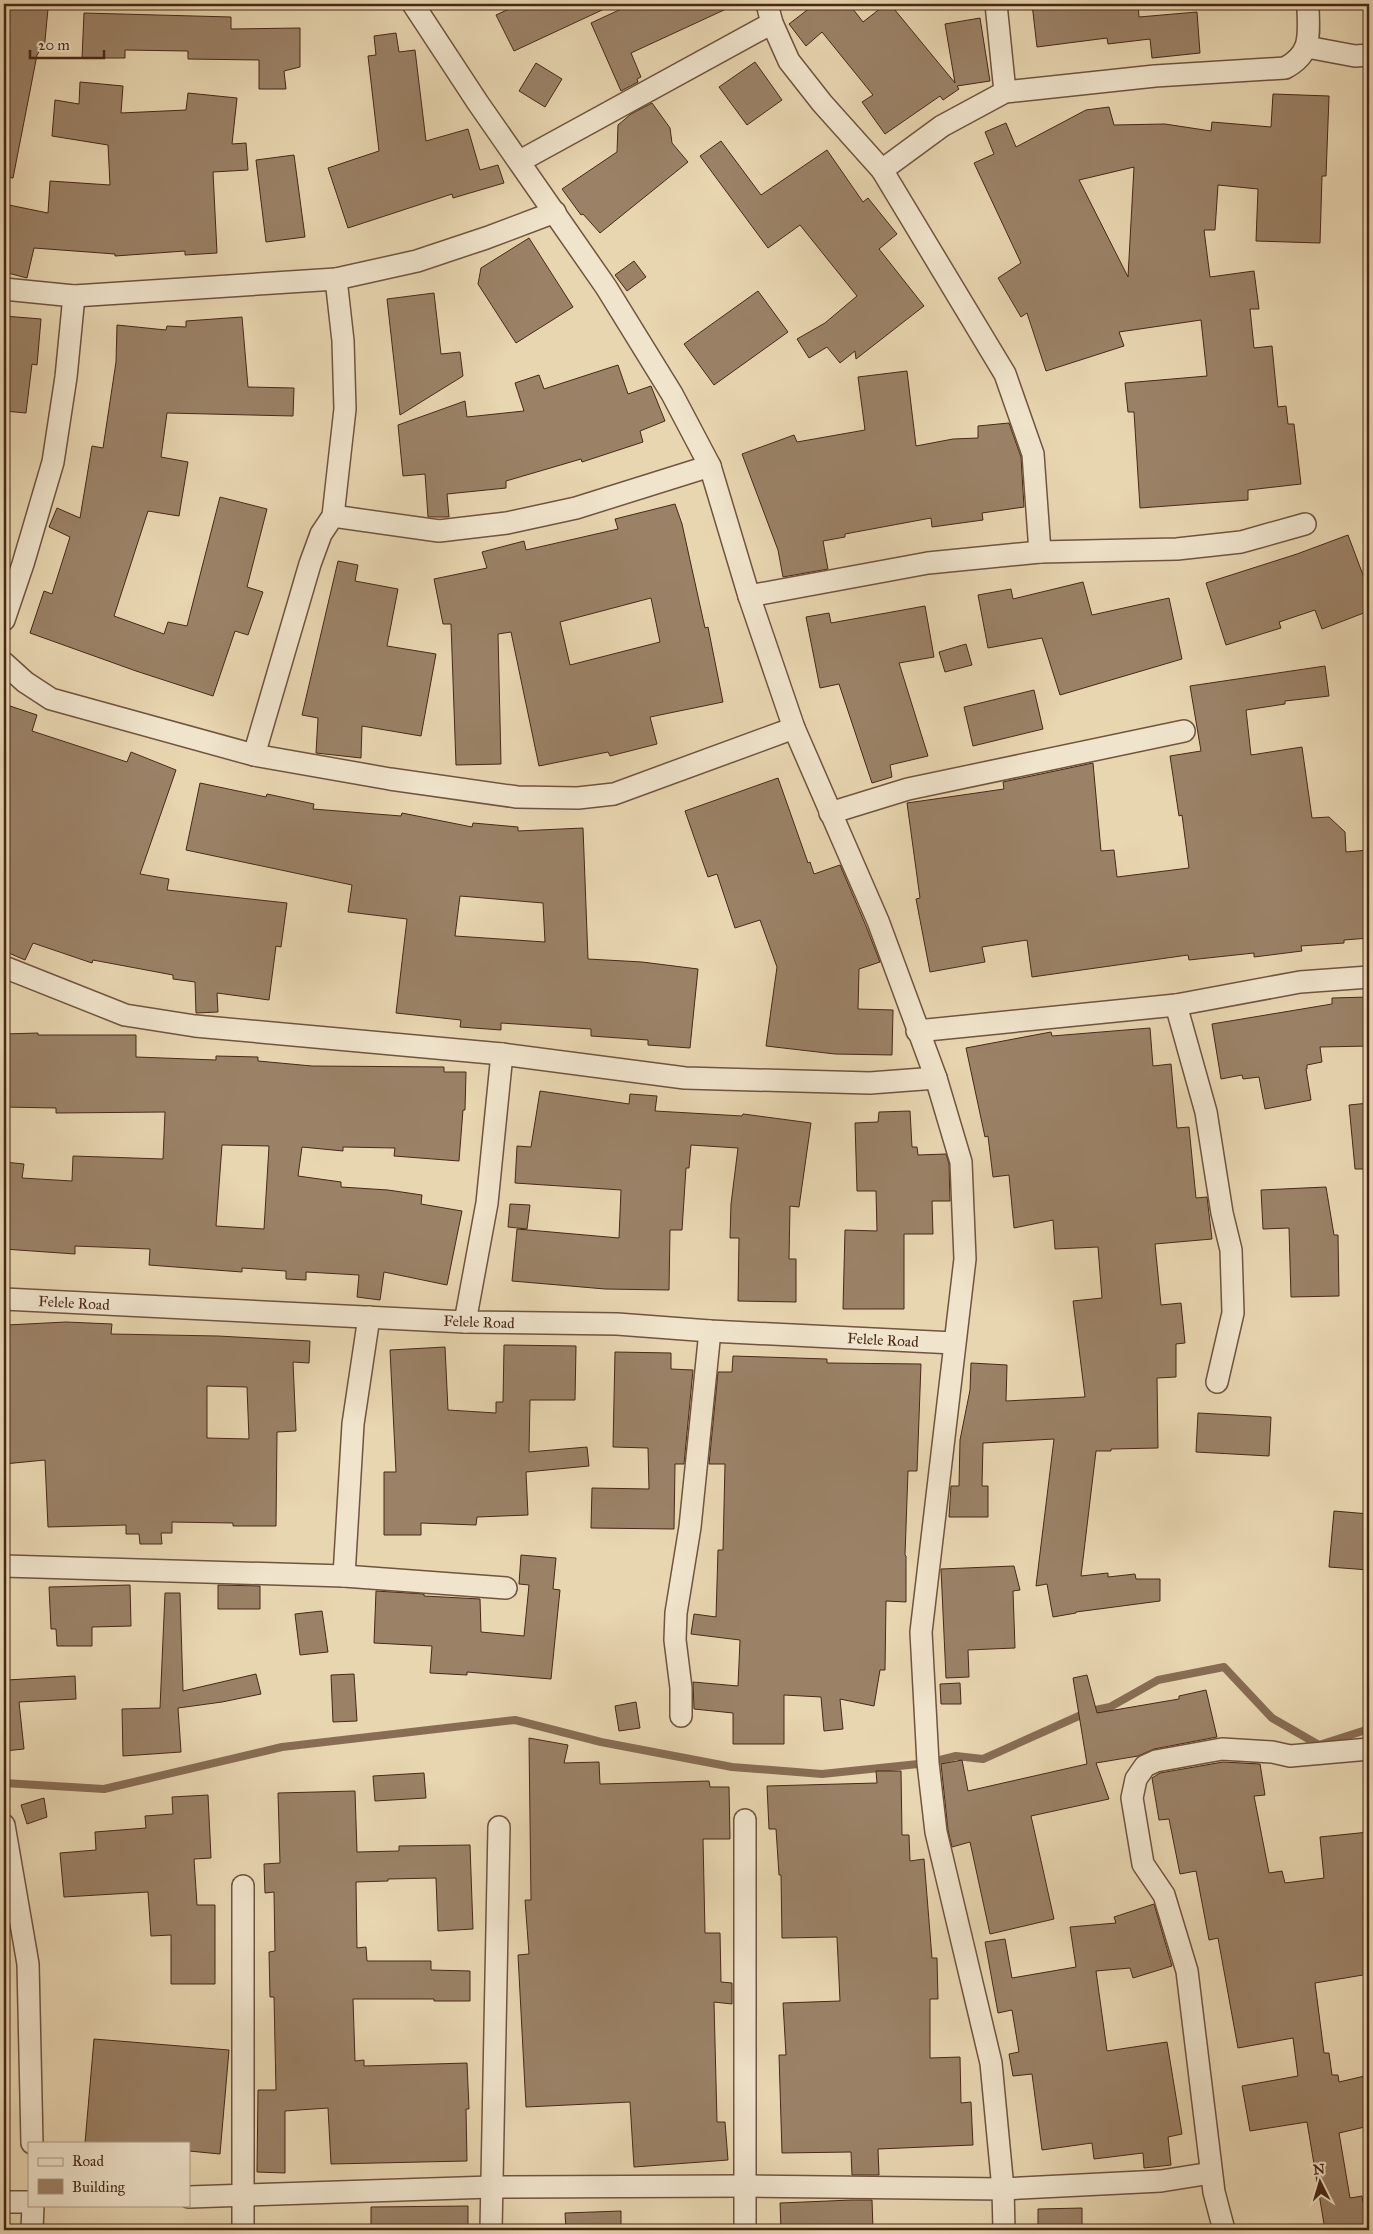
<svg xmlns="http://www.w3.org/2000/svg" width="1373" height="2234" viewBox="0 0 1373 2234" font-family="'IM FELL Great Primer',serif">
<rect width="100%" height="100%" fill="#e8d6b1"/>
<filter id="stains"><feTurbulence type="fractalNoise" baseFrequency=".004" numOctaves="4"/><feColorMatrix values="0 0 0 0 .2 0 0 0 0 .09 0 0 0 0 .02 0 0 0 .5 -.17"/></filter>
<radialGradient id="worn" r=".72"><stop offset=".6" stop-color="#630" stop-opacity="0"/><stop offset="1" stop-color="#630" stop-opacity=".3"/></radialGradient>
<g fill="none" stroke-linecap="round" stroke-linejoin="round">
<path stroke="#886d54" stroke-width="8" d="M4 1783 104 1789 282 1747 515 1720 601 1742 732 1767 822 1774 928 1763 956 1756 983 1759 1090 1711 1110 1707 1158 1680 1224 1667 1272 1718 1319 1745 1369 1729"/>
</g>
<g fill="#9b8267" stroke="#482817" fill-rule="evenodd">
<path d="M520 4H615L514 51 496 15Z"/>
<path d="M632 4H737L631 53 641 77 637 79 638 82 621 91 591 23Z"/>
<path d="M815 4H849L863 22 886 4H890L955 83 945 24 980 18 990 81 957 86 959 89 943 100 940 96 885 134 862 102 873 95 822 32 806 46 789 24Z"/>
<path d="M1032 4H1138L1139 17 1197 12 1200 53 1152 58 1150 39 1108 44 1107 38 1037 47Z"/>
<path d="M4 5 48 9 44 51 40 50 37 55 13 178 4 177Z"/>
<path d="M84 13 231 17V29L300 28V67L284 71 286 89H259V60L188 59V51L125 50V58H82Z"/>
<path d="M396 33 399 52 415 50 426 141 468 129 480 170 498 165 504 183 453 198 452 194 348 228 328 168 379 151 368 56 376 55 374 36Z"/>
<path d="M755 62 782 100 747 125 719 87Z"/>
<path d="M536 63 562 79 545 107 519 91Z"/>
<path d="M80 82 123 86 121 113 186 110 188 93 237 98 232 144 246 143 248 170 213 172 217 253 185 255V251L115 256V254L34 248 27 278 4 272V204L48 213 50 181 110 185 108 145 52 136 55 100 79 104Z"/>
<path d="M1273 94 1329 96 1326 176H1322L1320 243 1256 241 1258 189 1218 185 1215 230H1204L1210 277 1254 271 1259 309H1250L1254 348 1272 346 1278 407 1286 406 1288 424H1294L1301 484 1248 490V500L1140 508 1134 412H1128L1125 383 1207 376 1201 320 1119 332 1124 346 1046 371 1027 313 1021 317 998 278 1021 263 974 163 994 154 985 132 1006 123 1016 147 1086 110 1109 107 1114 125 1165 124 1211 131 1212 122 1271 127ZM1134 167 1128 277 1079 180Z"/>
<path d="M652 103 670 128 672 143 688 162 600 233 583 214 581 215 562 189 617 152 618 125 631 114Z"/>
<path d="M721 141 761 195 827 150 863 202 868 198 897 234 879 249 924 306 856 359 855 351 840 363 827 347 809 358 797 339 825 323 857 296 800 225 768 248 700 156Z"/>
<path d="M294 155 305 237 266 242 256 160Z"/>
<path d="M529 238 573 307 516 343 478 284 481 268Z"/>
<path d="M634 261 646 277 627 291 615 275Z"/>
<path d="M758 291 788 332 714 385 684 344Z"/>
<path d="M434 293 441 354 460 352 463 376 400 415 387 299Z"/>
<path d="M4 316 41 319 37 365 32 364 26 413 4 411Z"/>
<path d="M242 317 248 387 294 388 293 416 167 413 161 457 188 462 179 516 148 511 114 616 164 634 168 622 187 626 220 497 267 509 247 587 263 592 248 635 235 631 213 696 136 671 30 633 44 591 52 594 70 537 49 527 57 508 80 518 92 446 103 448 116 362 117 325 166 330 167 326 186 327V321Z"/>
<path d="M618 365 628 394 651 386 665 421 640 431 643 442 582 462 581 459 506 481V488L447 494 449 517H428L425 474 403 476 398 425 465 401 467 417 524 411 515 383 539 375 544 389Z"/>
<path d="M907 371 916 446 953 439 978 438V426L1009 423 1021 457 1024 507 982 513 983 520 932 527 931 518 845 534V537L823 541 828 569 783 577 778 550 742 454 794 435 797 442 865 430 858 377Z"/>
<path d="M675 504 682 524 705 628 708 627 723 702 650 717 657 744 610 756 608 752 539 766 511 632 498 634 501 764 456 765 451 624H443L434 579 487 568 482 552 524 541 526 550 618 529 615 519ZM651 598 660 642 570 665 560 622Z"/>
<path d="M1348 535 1369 591V611L1322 629 1315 610 1279 622 1281 628 1226 645 1206 583 1297 554Z"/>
<path d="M338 561 358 565 355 581 398 589 387 646 436 654 421 736 362 726 361 758 316 753 318 718 302 715Z"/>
<path d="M1083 582 1092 615 1169 598 1182 659 1060 695 1042 638 988 648 978 595 1011 589 1013 599Z"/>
<path d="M925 606 934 657 899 663 928 756 890 765 892 777 872 783 839 684 820 688 806 617 829 613 831 623Z"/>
<path d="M966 644 972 665 945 672 939 652Z"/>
<path d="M1325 666 1329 696 1285 701V704L1246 710 1251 755 1302 747 1312 818 1329 817 1345 832 1346 852 1369 850V938L1344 940V943L1301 946 1302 951 1254 957V953L1189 960 1188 955 1032 977 1027 940 982 947 985 962 930 972 916 899 920 898 907 803 1004 789 1003 782 1093 763 1101 851 1114 850 1117 877 1189 868 1182 815 1179 816 1170 756 1201 751 1190 686Z"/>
<path d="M1034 690 1043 729 973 746 964 707Z"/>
<path d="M4 704 37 715 32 731 127 762 131 752 176 770 140 874 169 879 167 890 287 903 281 947 276 946 269 1000 217 993 218 1012 196 1013 195 982 173 979V975L93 960 92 963 33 943 25 960 4 951Z"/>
<path d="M778 778 808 863 810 862 814 874 840 865 866 926 880 962 859 969 858 1009 893 1010 892 1055 835 1054 766 1046 777 967 760 920 735 928 717 874 708 877 685 811Z"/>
<path d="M200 783 266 797 267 794 314 804 313 809 401 816 402 813 472 827 473 823 518 827V831L583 828 588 959 642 962 698 969 690 1048 648 1045V1040L591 1036V1029L501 1023V1030L460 1027 461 1020 396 1013 407 919 348 912 352 885 186 850ZM460 896 543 903 545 942 455 936Z"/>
<path d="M1369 997V1046L1320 1047 1322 1062 1307 1065V1069H1306L1311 1100 1265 1109 1259 1077 1243 1079 1242 1075 1221 1079 1212 1024 1332 1004V998Z"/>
<path d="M1150 1028 1153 1066 1171 1064 1177 1128 1189 1127 1196 1198 1207 1197 1212 1239 1155 1244 1161 1305 1181 1303 1185 1343 1176 1344V1377L1157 1378 1158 1448 1111 1449V1451H1096L1081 1576 1108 1573V1577L1135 1574 1136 1579H1160V1601L1076 1612V1613L1053 1617 1047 1584 1036 1586 1054 1439 983 1443 982 1486H988V1517H949L951 1486H959L960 1440 970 1390 971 1363 1007 1365 1006 1401 1085 1397 1073 1301 1102 1298 1098 1247 1055 1249 1053 1220 1014 1228 1009 1175 993 1177 988 1136 985 1137 966 1048 1051 1032 1052 1036Z"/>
<path d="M38 1033V1035H136V1057L216 1060V1056L258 1057V1061L312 1066 444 1067V1072H466L465 1110H463L459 1161 394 1156 395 1148 343 1147V1151L302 1147 298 1176 341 1182V1187L388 1190 422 1195 421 1204 462 1211 447 1285 384 1272 380 1300 357 1297 359 1275 306 1272V1280L286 1279V1271L242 1268V1272L149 1265 150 1249 75 1246V1254L4 1249V1162L24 1164 22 1178 72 1181 73 1156 163 1159 165 1112 56 1113V1108L4 1107V1034ZM222 1145 269 1146 264 1229 216 1226Z"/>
<path d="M540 1091 629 1104 630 1094 657 1096 655 1111 742 1116 743 1114 811 1123 799 1207 790 1206 789 1259H796V1302L738 1301 739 1238H730L731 1204 738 1148 691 1145 689 1168H686L682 1230H670L669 1290 605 1289 512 1281 517 1229 619 1238 621 1190 515 1183 517 1146 531 1147Z"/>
<path d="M1369 1103V1169H1355L1349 1105Z"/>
<path d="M910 1111 912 1147H917L918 1155 946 1154 949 1164 950 1201H932L933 1234H904V1309H843L845 1230 877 1231 876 1191H857L855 1123 878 1122 879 1112Z"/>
<path d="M1326 1187 1334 1235H1338L1339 1296 1291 1297 1289 1228 1263 1229 1261 1190Z"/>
<path d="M510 1204 530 1205 527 1229 508 1227Z"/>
<path d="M66 1322 112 1324 111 1334 218 1336 310 1341 309 1363 293 1362 296 1431 277 1432 276 1526H233V1523L172 1522V1533H161L162 1544H140L139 1534H126V1525L48 1527 45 1460 4 1464V1404H9L7 1325ZM207 1386 247 1387 249 1439 207 1438Z"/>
<path d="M504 1345 576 1346 575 1400H530L529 1452 587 1447 589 1466 526 1472 528 1515 477 1517 476 1525 421 1523V1535H384V1472H396L390 1350 445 1347 448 1410 496 1413V1402H503Z"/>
<path d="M615 1352 671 1353V1369L693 1370 684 1464H675L674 1529 591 1528 592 1488 649 1489 648 1448 613 1447Z"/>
<path d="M733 1356 827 1359V1363L921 1364 917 1471H908L905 1555 906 1556V1602L886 1601 885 1670H880L874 1706 840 1699 843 1729 824 1731 821 1697 784 1695V1744H733V1713L694 1709 693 1682 738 1686 740 1640 691 1634 694 1614 716 1617 718 1550H723L725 1464H709L718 1372H732Z"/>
<path d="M1198 1413 1271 1417 1269 1456 1196 1452Z"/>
<path d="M1334 1511 1369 1514V1570L1329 1567Z"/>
<path d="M521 1555 556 1558 553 1589 560 1590 551 1679 467 1672V1675L430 1673 432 1646 374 1643 376 1591 424 1594V1596L480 1599 481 1632 524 1636 529 1585 519 1584Z"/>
<path d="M1014 1566 1020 1590 1013 1591 1015 1648 968 1650 969 1677 946 1678 941 1569Z"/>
<path d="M130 1585 131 1626 92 1627V1646H57L56 1629H51L49 1587Z"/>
<path d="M218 1585 260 1586V1609H218Z"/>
<path d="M165 1593H180L183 1691 256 1674 261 1694 222 1702 178 1708 181 1752 123 1756 122 1709 160 1708Z"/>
<path d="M322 1611 328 1652 300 1655 295 1614Z"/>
<path d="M354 1674 357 1721 333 1722 331 1675Z"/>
<path d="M1087 1675 1097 1713 1179 1699V1696L1206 1690 1217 1737 1154 1749 1138 1756 1096 1763 1109 1799 1031 1816 1054 1919 990 1934 970 1842 952 1847 948 1830 941 1764 962 1760 968 1791 1087 1764 1073 1678Z"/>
<path d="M75 1676 76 1699 19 1702 24 1749 4 1751V1685H7V1680Z"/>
<path d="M960 1683 961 1704H941L940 1684Z"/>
<path d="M636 1702 640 1728 619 1731 615 1706Z"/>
<path d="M529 1738 568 1745 564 1763 599 1762 600 1784 709 1781 710 1787H729L730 1839H703L705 1933H720L721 1982 732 1983V2004L714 2002 717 2122H725L728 2160 634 2167 630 2102 526 2107 518 1955 529 1954 525 1900H531Z"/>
<path d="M1223 1762 1260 1764 1265 1795 1254 1796 1269 1873 1282 1871 1285 1883 1324 1878 1320 1837 1369 1832V1974L1315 1983 1324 2053H1329L1332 2075H1338L1339 2082 1369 2075V2126L1339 2133 1350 2198 1362 2196 1363 2202 1369 2201V2230H1325L1307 2122 1250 2131 1242 2086 1298 2076 1293 2038 1238 2048 1218 1938 1209 1940 1196 1871 1180 1874 1169 1819 1159 1820 1152 1778 1160 1773Z"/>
<path d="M876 1771H901L902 1835H909L910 1861 924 1859 932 1958H937L938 1999H930V2058L960 2057 961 2103 971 2102 973 2145 878 2149 879 2175H852L851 2152 782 2153 779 2055H786L783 2003 840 2001 837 1937 782 1938 781 1875H779L776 1829H769L767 1786 877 1783Z"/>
<path d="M424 1773 426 1798 375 1801 373 1776Z"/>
<path d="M355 1791 357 1852 399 1851V1846L470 1845 473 1929 438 1931 436 1878 388 1879V1881L356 1882 357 1948 366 1947 367 1961H431V1970L470 1971V2001H434V1999H353L355 2061 364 2060V2066L467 2063 469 2109H466L467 2161 331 2164 328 2108 285 2111V2173L257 2172 258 2090H276L274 1997H270L269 1952 275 1951 274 1892 265 1893 264 1864 280 1863 278 1793Z"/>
<path d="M208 1795 211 1858 194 1859 197 1905H215V1984H171V1935L151 1936 148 1892 64 1897 60 1853 96 1850 95 1832 146 1828 145 1816 173 1814 172 1797Z"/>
<path d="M44 1798 47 1817 27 1824 21 1805Z"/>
<path d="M1154 1904 1172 1966 1133 1978 1130 1968 1096 1971 1107 2051 1167 2042 1182 2134 1168 2137 1171 2165 1144 2168 1143 2153 1094 2159 1092 2143 1042 2150 1032 2074 1013 2076 1009 2054 1019 2052 1012 2010 998 2013 985 1942 1005 1939 1012 1978 1076 1967 1070 1927 1116 1923 1114 1917Z"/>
<path d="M94 2039 229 2050 220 2154 189 2151V2143H85Z"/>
<path d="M852 2200H872L873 2230H781L780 2203Z"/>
<path d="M468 2206V2230H371V2207Z"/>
<path d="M1082 2208V2230H1038V2209Z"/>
<path d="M621 2211V2230H566L565 2213Z"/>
</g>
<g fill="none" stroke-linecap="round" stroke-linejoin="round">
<defs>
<g id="minor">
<path d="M413 4 478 103 606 287 672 394 710 466 749 596 794 728 878 921 936 1078 961 1162 965 1259 921 1632 928 1763 936 1832 991 2063 1003 2189 1004 2230"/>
<path d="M767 4 772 23 789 61 822 103 882 170 1005 374 1033 454 1040 552"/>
<path d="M996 4 1005 92"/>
<path d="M1307 47 1355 56 1369 55"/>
<path d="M520 161 772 23"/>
<path d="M882 170 942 126 1005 92 1155 76 1285 68C1314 53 1308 32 1308 4"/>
<path d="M4 289 74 296 336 279 417 261 486 238 555 212"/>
<path d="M333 516 439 531 507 523 576 508 710 466"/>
<path d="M749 596 928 563 1040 552 1177 549 1241 542 1305 524"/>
<path d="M4 620 23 564 53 462 66 377 74 296"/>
<path d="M4 663 25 682 51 699 254 755 390 779 517 797 578 798 614 794 794 728"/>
<path d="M254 755 310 564 321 534 333 516 345 409 343 341 336 279"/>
<path d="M830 813 908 789 1184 731"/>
<path d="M4 967 125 1015 195 1026 502 1054 685 1078 870 1083 936 1078"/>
<path d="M1176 1005 1206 1112 1222 1213 1231 1250 1233 1313 1217 1382"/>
<path d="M917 1031 1176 1005 1300 982 1369 977"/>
<path d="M4 1299 465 1322 617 1324 710 1331 954 1343"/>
<path d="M465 1322 487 1203 502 1054"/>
<path d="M4 1566 344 1576 506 1588"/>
<path d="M344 1576 353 1424 369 1317"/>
<path d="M681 1716V1688L675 1640 676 1613 690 1527 710 1331"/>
<path d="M4 1825 28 1964 32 2143"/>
<path d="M243 1886V2230"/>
<path d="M189 2197 491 2187 744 2186 1003 2189 1161 2181 1211 2173"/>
<path d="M4 2202H29"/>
<path d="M32 2230 33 2205"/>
<path d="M491 2230 499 1827"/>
<path d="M745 2230V1820"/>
<path d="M1224 2230 1214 2192 1187 1971 1164 1895 1143 1864 1132 1798 1136 1779 1145 1766 1156 1761 1222 1749 1272 1752 1290 1756 1369 1749"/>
</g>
</defs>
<use href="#minor" stroke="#70543e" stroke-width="24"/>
<use href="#minor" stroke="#f0e4cc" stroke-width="21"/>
</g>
<g text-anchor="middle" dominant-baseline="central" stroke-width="4" stroke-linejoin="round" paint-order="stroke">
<g font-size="15" fill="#482817" stroke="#f0e4cc">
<text transform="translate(74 1303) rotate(3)">Felele Road</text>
<text transform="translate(479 1322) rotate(2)">Felele Road</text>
<text transform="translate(883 1340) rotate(3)">Felele Road</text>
</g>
</g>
<rect width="1373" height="2234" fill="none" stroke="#e8d6b1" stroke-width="20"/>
<rect x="5" y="5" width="1363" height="2224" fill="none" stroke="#482817" stroke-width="2.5"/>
<rect x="10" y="10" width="1353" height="2214" fill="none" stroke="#482817"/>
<rect x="28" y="2142" width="162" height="65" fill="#f0e4cc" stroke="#ad9984"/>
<rect x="38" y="2158" width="25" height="8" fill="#f0e4cc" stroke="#ad9984"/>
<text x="72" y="2166" font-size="15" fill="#482817">Road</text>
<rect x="38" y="2179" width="25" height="15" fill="#9b8267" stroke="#ad9984"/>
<text x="72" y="2192" font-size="15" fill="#482817">Building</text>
<g transform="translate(1320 2182) rotate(355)" stroke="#f0e4cc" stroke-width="4" paint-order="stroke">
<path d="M0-4L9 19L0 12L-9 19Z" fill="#482817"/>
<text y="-8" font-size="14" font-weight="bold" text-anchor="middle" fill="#482817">N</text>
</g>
<path d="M30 50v8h74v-8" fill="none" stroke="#482817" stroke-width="2.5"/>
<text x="38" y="50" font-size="15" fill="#482817" stroke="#f0e4cc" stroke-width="4" paint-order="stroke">20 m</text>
<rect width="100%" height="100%" filter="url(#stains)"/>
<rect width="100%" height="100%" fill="url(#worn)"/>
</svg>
